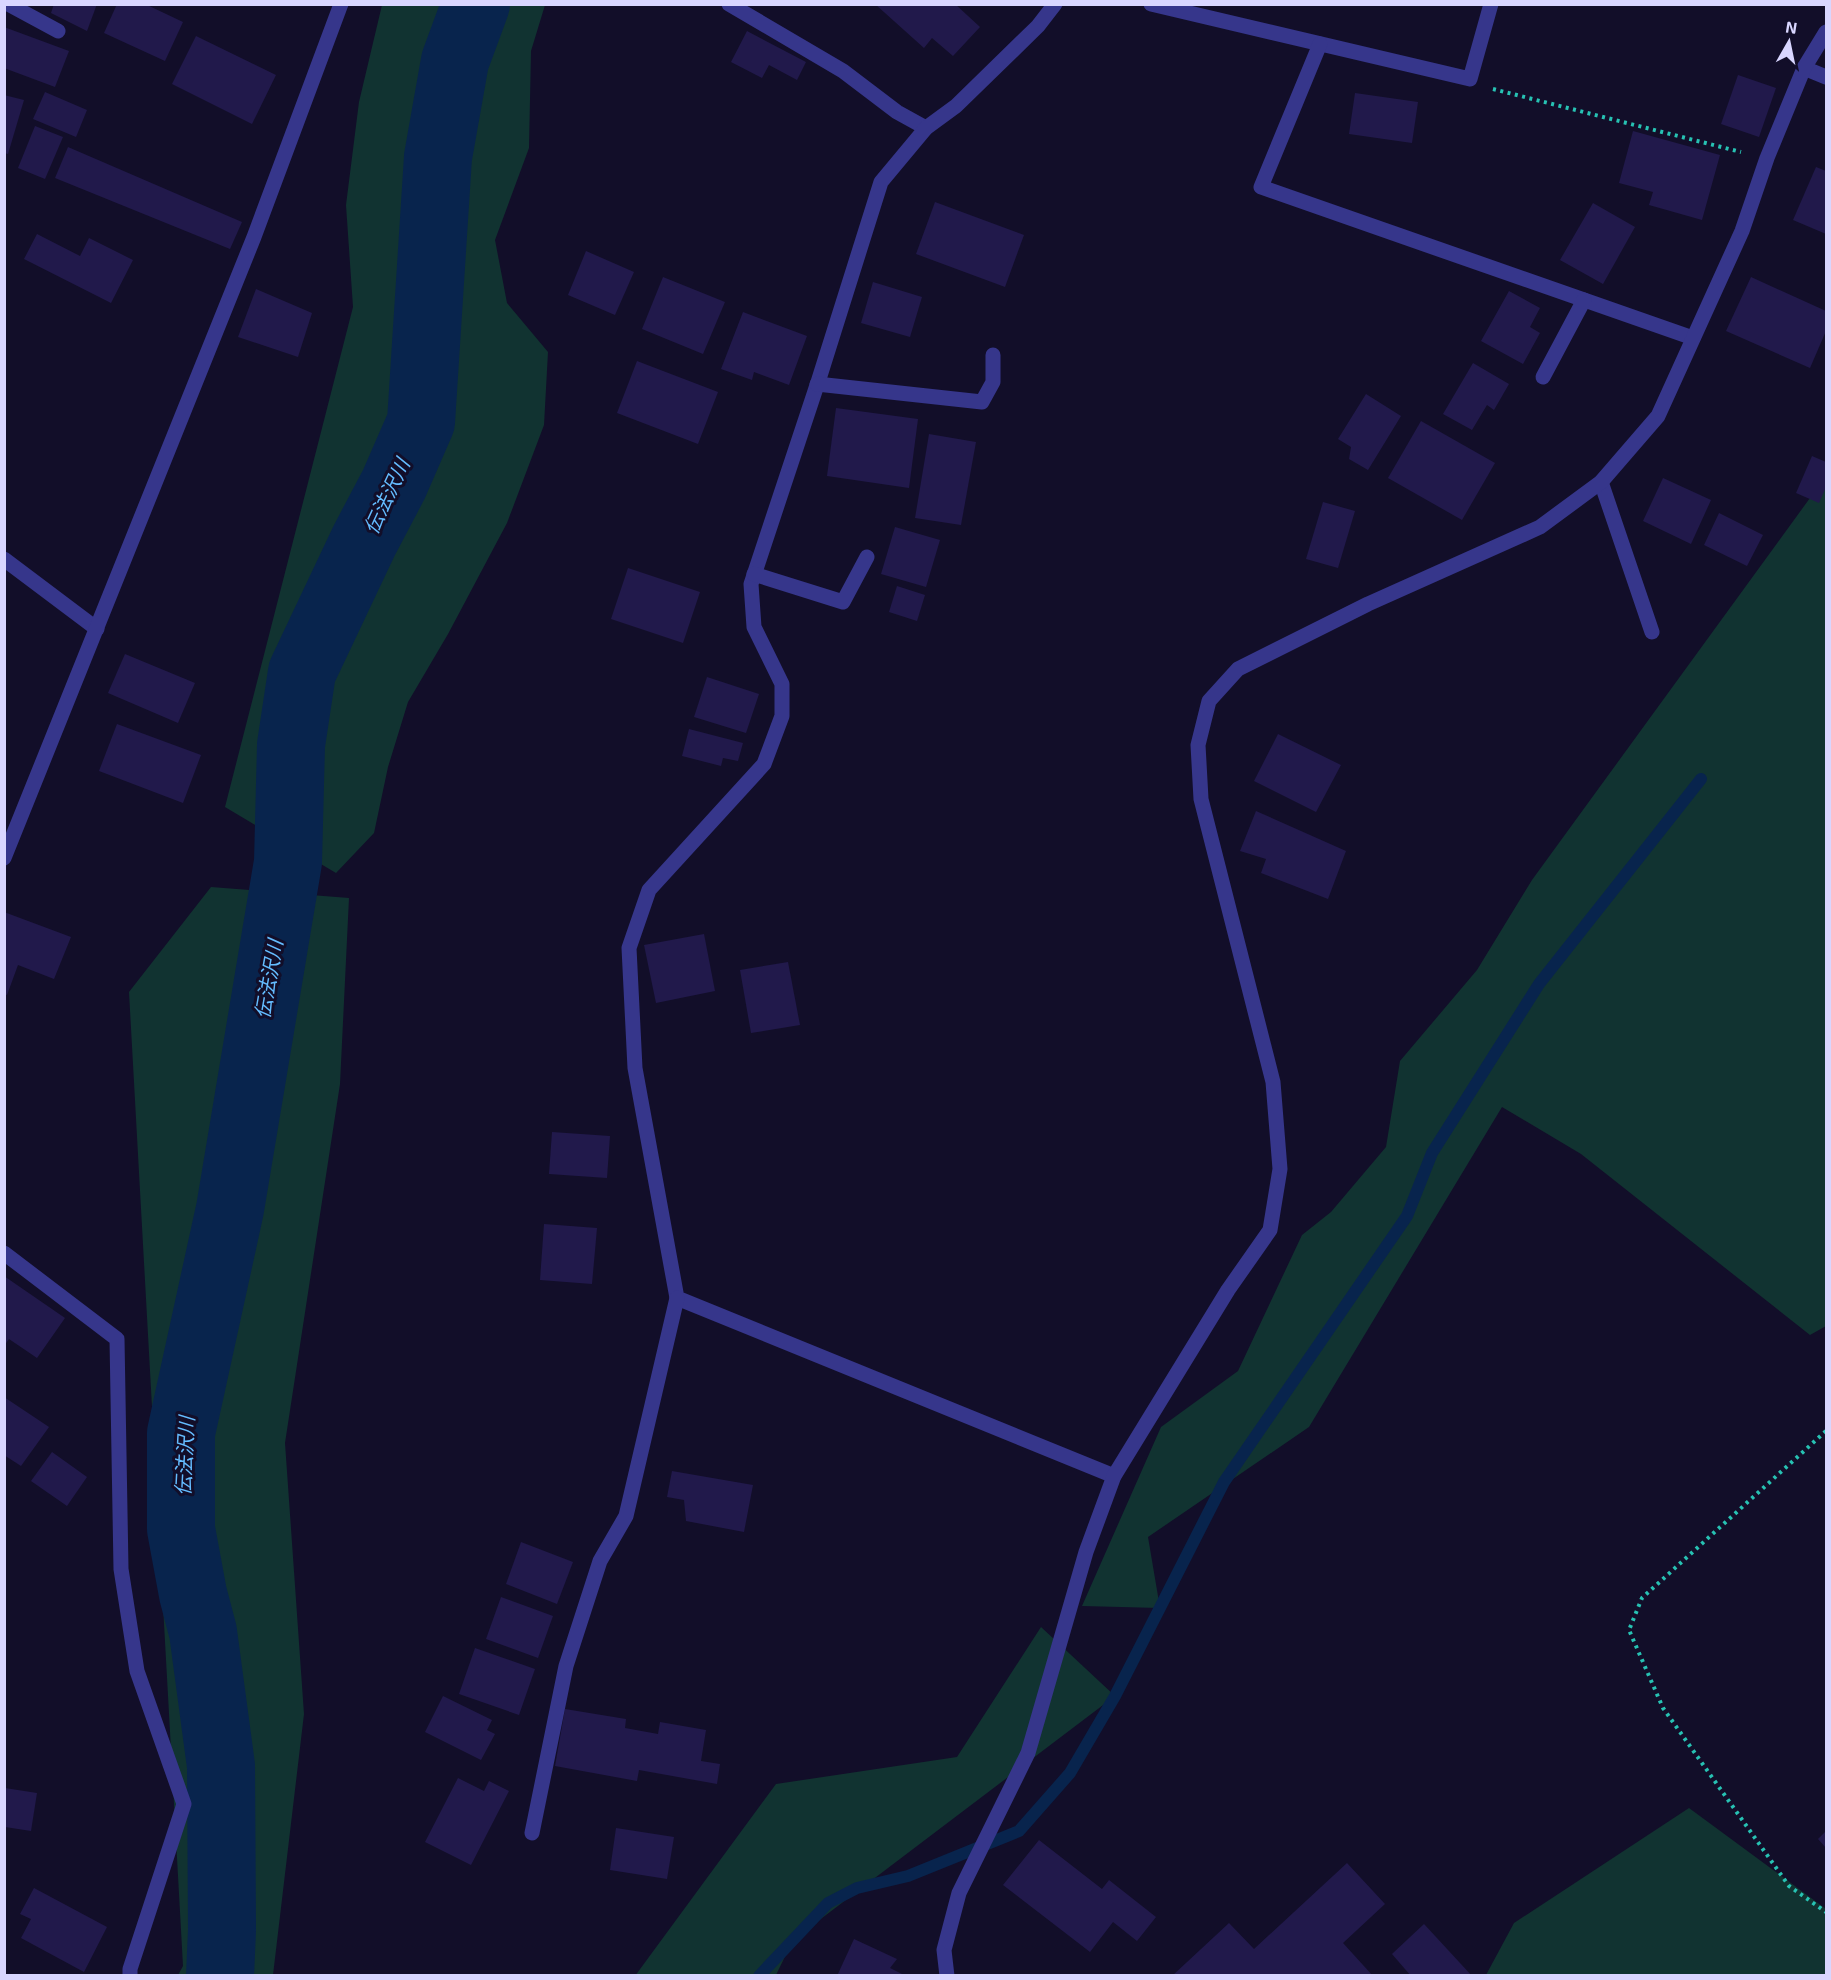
<svg xmlns="http://www.w3.org/2000/svg" width="1831" height="1980" viewBox="0 0 1831 1980" font-family="'Exo 2','Noto Sans JP',sans-serif">
<rect width="100%" height="100%" fill="#120e29"/>
<g fill="#113331">
<path d="M382 5H545L531 51 529 148 495 240 507 303 548 352 544 425 507 523 448 634 408 702 388 767 374 833 336 873 225 807 353 307 346 205 359 102Z"/>
<path d="M1826 476V1326L1810 1335 1581 1154 1502 1107 1309 1427 1148 1537 1160 1608 1082 1606 1161 1427 1238 1371 1302 1235 1331 1212 1386 1147 1400 1061 1477 970 1532 880Z"/>
<path d="M211 887 349 898 340 1084 285 1443 304 1714 273 1975H178L183 1966 129 992Z"/>
<path d="M1041 1627 1115 1696 793 1940 776 1975 635 1976 776 1784 957 1757Z"/>
<path d="M1689 1808 1826 1909V1975H1486L1514 1923Z"/>
</g>
<g fill="none" stroke-linecap="round" stroke-linejoin="round">
<path stroke="#08244d" stroke-width="12" d="M759 1976 828 1903 857 1888 908 1876 1019 1831 1070 1773 1115 1696 1224 1482 1407 1216 1432 1153 1539 984 1701 779"/>
<path stroke="#08244d" stroke-width="68" d="M220 1976 222 1930 221 1766 203 1632 193 1594 181 1529V1433L230 1209 288 862 291 745 302 672 364 541 394 484 421 422 438 157 455 61 476 4"/>
</g>
<g fill="#21194b">
<path d="M54 4H97L87 31 51 13Z"/>
<path d="M117 4H145L183 22 165 61 104 33Z"/>
<path d="M875 4H955L980 27 953 56 932 38 924 48Z"/>
<path d="M4 27 69 51 55 87 4 68Z"/>
<path d="M747 31 806 62 797 80 769 65 762 78 731 62Z"/>
<path d="M196 36 276 75 252 124 172 84Z"/>
<path d="M1738 75 1776 88 1759 137 1721 124Z"/>
<path d="M45 92 87 110 76 137 33 119Z"/>
<path d="M1355 93 1418 102 1412 143 1349 134Z"/>
<path d="M4 95 24 100 8 154 4 153Z"/>
<path d="M35 126 63 137 45 179 18 168Z"/>
<path d="M1633 131 1720 155 1702 220 1649 205 1653 192 1619 183Z"/>
<path d="M68 147 242 222 230 249 55 178Z"/>
<path d="M1816 167 1826 171V234L1793 220Z"/>
<path d="M935 202 1024 235 1005 287 916 254Z"/>
<path d="M1593 203 1635 227 1603 284 1560 260Z"/>
<path d="M37 234 80 256 89 238 133 260 111 303 24 259Z"/>
<path d="M586 251 634 272 615 315 568 295Z"/>
<path d="M663 277 725 302 703 354 642 329Z"/>
<path d="M1751 277 1826 311V331L1810 368 1726 331Z"/>
<path d="M873 282 922 297 910 337 861 323Z"/>
<path d="M256 289 312 313 298 357 238 337Z"/>
<path d="M1509 291 1540 308 1530 327 1540 333 1523 364 1481 341Z"/>
<path d="M743 312 807 336 789 385 754 372 752 380 721 369Z"/>
<path d="M637 361 718 392 698 444 617 413Z"/>
<path d="M1473 363 1509 384 1494 410 1487 405 1472 430 1443 414Z"/>
<path d="M1366 394 1401 416 1368 470 1349 459 1351 447 1338 439Z"/>
<path d="M836 408 918 419 909 488 827 476Z"/>
<path d="M1421 421 1495 463 1462 520 1388 478Z"/>
<path d="M929 434 976 442 961 525 915 518Z"/>
<path d="M1812 456 1826 462V487L1819 503 1796 493Z"/>
<path d="M1663 478 1711 500 1691 544 1643 521Z"/>
<path d="M1323 502 1355 511 1338 568 1306 559Z"/>
<path d="M1719 513 1763 535 1747 566 1704 545Z"/>
<path d="M895 527 940 540 926 587 881 574Z"/>
<path d="M628 568 700 592 683 643 611 619Z"/>
<path d="M897 586 925 595 917 621 889 612Z"/>
<path d="M125 654 195 683 178 723 108 693Z"/>
<path d="M707 677 759 694 746 733 694 717Z"/>
<path d="M117 724 201 755 183 803 99 771Z"/>
<path d="M689 729 743 743 738 761 723 758 721 766 682 756Z"/>
<path d="M1278 734 1341 765 1316 812 1254 781Z"/>
<path d="M1256 811 1346 851 1328 899 1261 873 1266 859 1240 851Z"/>
<path d="M4 912 71 937 54 979 18 965 7 995 4 994Z"/>
<path d="M704 934 715 991 656 1003 644 945Z"/>
<path d="M788 962 800 1025 751 1033 740 970Z"/>
<path d="M552 1132 610 1136 607 1178 549 1174Z"/>
<path d="M544 1224 597 1228 592 1284 540 1280Z"/>
<path d="M4 1276 65 1318 37 1358 9 1339 4 1346Z"/>
<path d="M4 1397 49 1427 21 1466 4 1455Z"/>
<path d="M52 1452 87 1477 67 1506 31 1481Z"/>
<path d="M672 1471 753 1485 744 1532 686 1521 684 1500 667 1497Z"/>
<path d="M521 1542 573 1562 557 1604 506 1584Z"/>
<path d="M501 1597 553 1616 538 1658 486 1639Z"/>
<path d="M475 1648 535 1669 519 1715 459 1694Z"/>
<path d="M443 1696 492 1720 487 1730 495 1734 481 1760 425 1732Z"/>
<path d="M565 1709 626 1719 625 1728 658 1734 660 1722 706 1730 701 1761 720 1764 717 1784 639 1770 637 1781 555 1766Z"/>
<path d="M458 1778 484 1791 489 1781 509 1791 471 1865 425 1842Z"/>
<path d="M5 1788 37 1793 31 1831 5 1827Z"/>
<path d="M616 1828 674 1837 667 1879 610 1870Z"/>
<path d="M1826 1831V1848L1818 1839Z"/>
<path d="M1039 1840 1102 1889 1109 1880 1156 1917 1137 1941 1113 1922 1090 1952 1003 1885Z"/>
<path d="M1347 1863 1385 1904 1343 1943 1373 1976H1172L1229 1923 1254 1949Z"/>
<path d="M34 1888 107 1927 84 1972 21 1938 31 1919 20 1914Z"/>
<path d="M1424 1924 1472 1976H1411L1392 1954Z"/>
<path d="M854 1939 897 1959 890 1968 906 1976H837Z"/>
</g>
<g fill="none" stroke-linecap="round" stroke-linejoin="round">
<g stroke="#27c2b3" stroke-width="4" stroke-dasharray="3 4.5" stroke-linecap="butt">
<path d="M1493 89 1741 152"/>
<path d="M1826 1431 1642 1598 1629 1630 1663 1708 1789 1886 1826 1912"/>
</g>
<g stroke="#36368b" stroke-width="15">
<path d="M8 4 58 31"/>
<path d="M729 4 843 71 897 112 926 128"/>
<path d="M1055 4 1038 26 956 106 926 128 881 182 819 379 751 584 754 627 782 684V716L764 764 649 890 629 948 635 1068 677 1298 1114 1476"/>
<path d="M1151 4 1470 79 1491 4"/>
<path d="M1320 44 1261 187 1693 338"/>
<path d="M1804 68 1826 77"/>
<path d="M1543 377 1584 300"/>
<path d="M817 384 982 402 993 382V355"/>
<path d="M1601 482 1652 632"/>
<path d="M4 559 97 629"/>
<path d="M754 574 843 602 867 557"/>
<path d="M4 858 254 237 341 4"/>
<path d="M4 1253 117 1339 121 1569 137 1671 184 1804 130 1969V1976"/>
<path d="M532 1833 566 1666 600 1561 626 1516 677 1298"/>
<path d="M947 1976 944 1950 959 1893 1028 1753 1086 1552 1114 1476 1228 1290 1270 1230 1280 1169 1273 1082 1201 799 1198 745 1209 701 1238 669 1368 604 1540 527 1601 482 1658 416 1742 231 1767 158 1804 68 1826 32"/>
</g>
</g>
<g text-anchor="middle" dominant-baseline="central" stroke-width="6" stroke-linejoin="round" paint-order="stroke">
<g font-size="20" font-style="italic" fill="#64bcff" stroke="#120e29">
<text transform="translate(386 496) rotate(-65)">伝法沢川</text>
<text transform="translate(268 979) rotate(-80)">伝法沢川</text>
<text transform="translate(184 1456) rotate(-87)">伝法沢川</text>
</g>
</g>
<rect width="1831" height="1980" fill="none" stroke="#d9d6ff" stroke-width="12"/>
<g transform="translate(1789 42) rotate(9)" stroke="#120e29" stroke-width="4.5" paint-order="stroke">
<path d="M0-4.5L10 22L0 15L-10 22Z" fill="#d9d6ff"/>
<text y="-9" font-size="16" font-weight="bold" text-anchor="middle" fill="#d9d6ff">N</text>
</g>
</svg>
